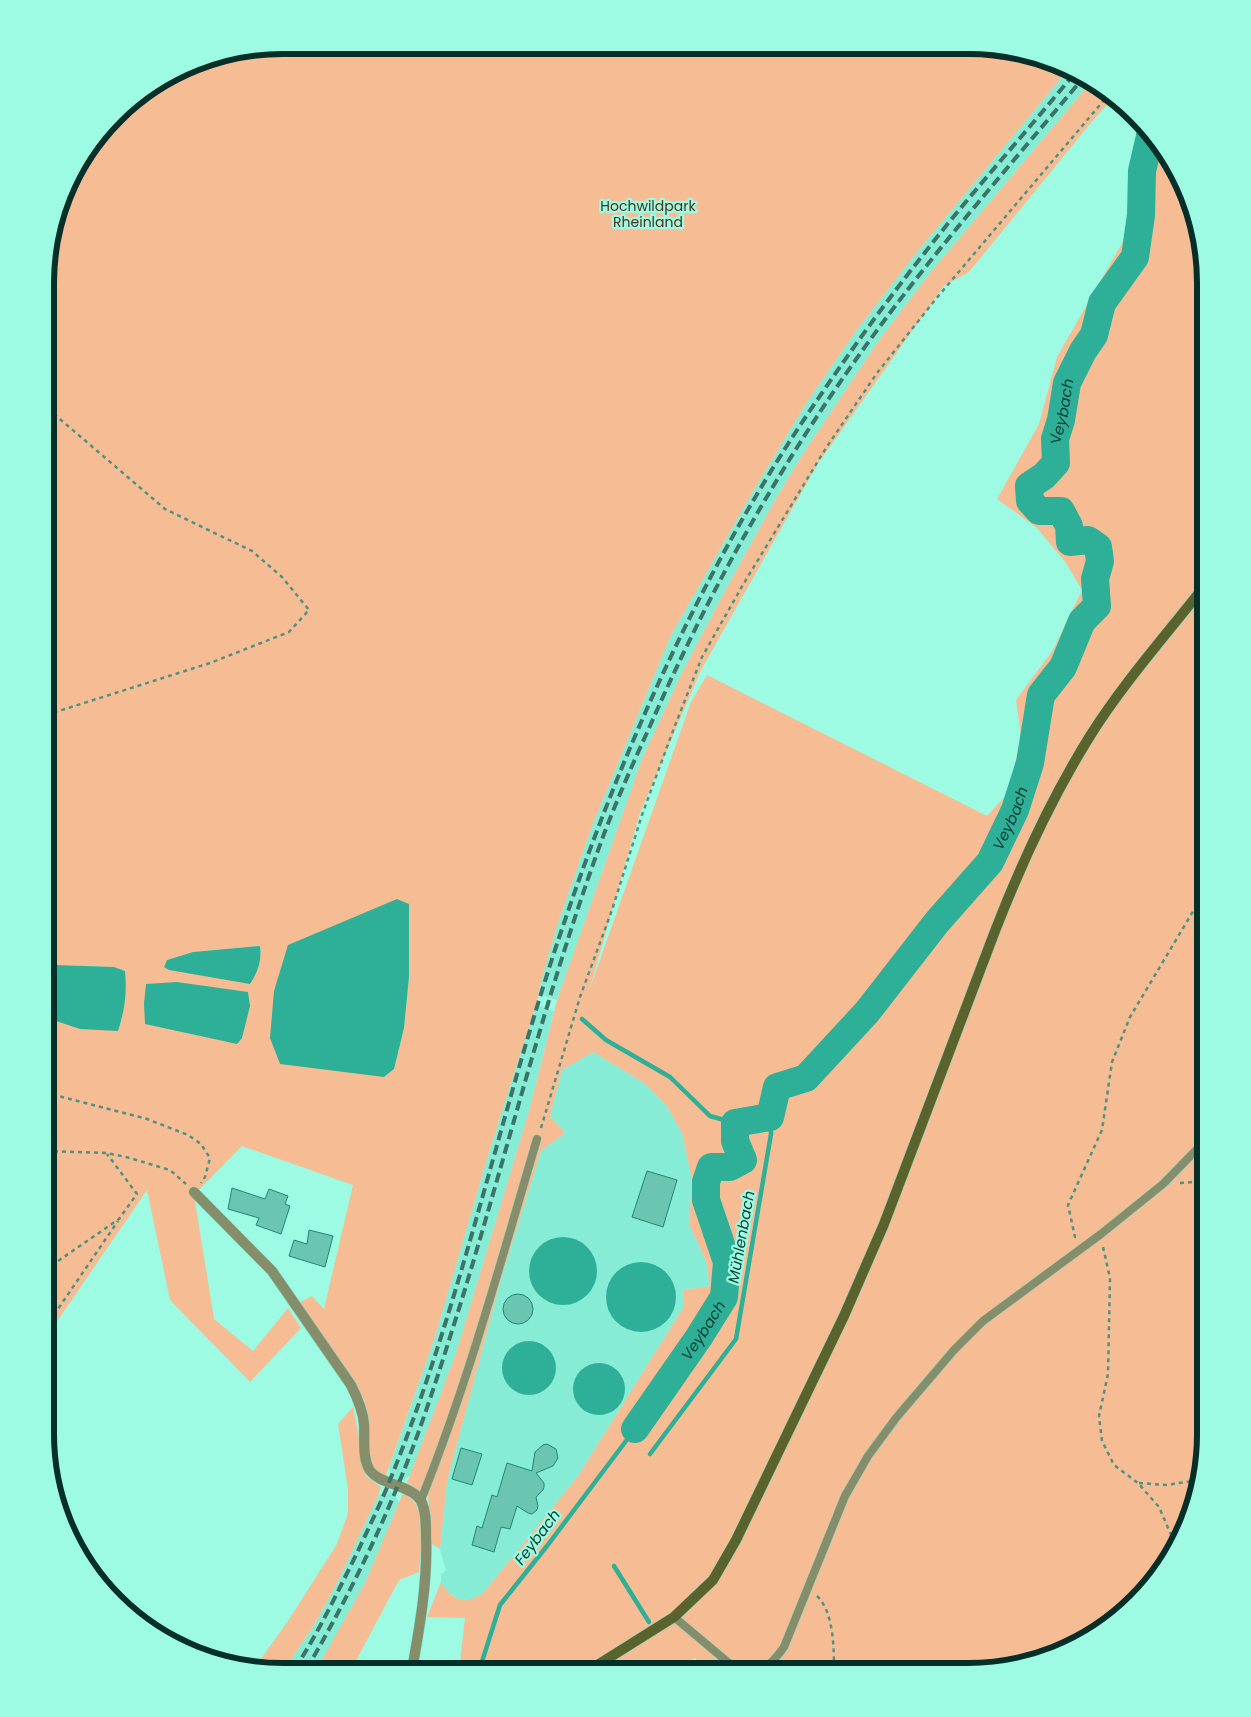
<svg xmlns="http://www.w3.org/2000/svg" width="1251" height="1717" viewBox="0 0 1251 1717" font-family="Poppins,sans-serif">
<rect width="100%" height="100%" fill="#9dfae3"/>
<g fill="#87ecd5">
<path d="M1066 72 1091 82 930 273 877 343 801 457 775 500 726 589 682 673 642 759 557 1000 539 994 542 978 558 923 592 826 670 637 755 488 807 402 856 331 913 257Z"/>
<path d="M536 1005 554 1011 529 1111 456 1353 410 1476 400 1482 391 1477 389 1468 435 1337 489 1152Z"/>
<path d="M593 1052 644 1083 666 1105 682 1133 692 1179 689 1224 706 1261 710 1286 684 1290 683 1308 578 1476 484 1592 476 1599 461 1600 446 1592 441 1582V1574L446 1571 440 1549 447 1481 501 1280 541 1151 565 1133 550 1116 562 1069Z"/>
<path d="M387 1489 394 1494 399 1503 365 1583 334 1639 316 1670H284L316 1622 338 1581 378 1496Z"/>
</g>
<g fill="#f6bd94" fill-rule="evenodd">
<path d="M282 45 1000 47 1066 72 913 257 856 331 807 402 755 488 670 637 592 826 558 923 542 978 536 1005 489 1152 435 1337 385 1478 373 1468 369 1459 368 1422 365 1402 354 1380 299 1303 312 1296 324 1309 353 1185 242 1146 194 1195 214 1319 253 1351 288 1308 301 1328 250 1382 170 1300 147 1190 45 1339 47 251 77 164 126 104 206 58ZM409 904V977L404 1028 394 1069 384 1077ZM260 946 261 954 167 960 193 952ZM56 965 114 967 125 971C127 994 125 1009 118 1030Z"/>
<path d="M1091 82 1101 85 1114 97 1090 124 969 272 944 286 817 465 701 670 640 813 589 991 691 702 707 675 987 816 1009 792 1021 735 1016 700 1053 650 1082 590 1066 563 1037 528 997 499 1039 424 1057 357 1125 238 1141 147 1139 119 1147 126 1181 177 1206 282 1205 1450 1193 1511 1166 1567 1125 1613 1074 1647 969 1672 706 1671 695 1658 672 1671H459L465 1618 427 1617 441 1582C450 1600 467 1606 484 1592L578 1476 683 1308 684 1290 710 1286 706 1261 689 1224 692 1179 682 1133 666 1105 644 1083 593 1052 562 1070 550 1116 565 1133 541 1151 501 1280 447 1481 440 1549 432 1544 428 1496 407 1483 456 1353 529 1111 557 1000 642 759 682 673 726 589 775 500 801 457 877 343 930 273Z"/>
<path d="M353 1407 361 1447 362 1464 366 1476 381 1487 378 1496 338 1581 316 1622 284 1670H253L288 1621 337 1544 348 1513V1489L338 1424Z"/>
<path d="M403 1493C431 1507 421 1547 419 1572L399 1580 351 1670H316L365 1583Z"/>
</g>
<g fill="#2eaf97">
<path d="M397 899 409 904V977L404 1028 394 1069 384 1077 280 1064 270 1038 274 991 288 945Z"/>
<path d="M260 946C262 960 258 972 250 984L169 970 164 967 167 960 193 952Z"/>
<path d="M56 965 114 967 125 971C127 994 125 1009 118 1031L80 1029 50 1019 47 992Z"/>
<path d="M177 982 248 992 250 1006 242 1038 237 1044 145 1024 144 1003 146 984Z"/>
<circle cx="563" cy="1271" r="34"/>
<circle cx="641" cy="1297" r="35"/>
<circle cx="529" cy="1368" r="27"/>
<circle cx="599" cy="1389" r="26"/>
</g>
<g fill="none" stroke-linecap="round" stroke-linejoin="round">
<g stroke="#2eaf97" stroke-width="4.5">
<path d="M582 1019 606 1040 670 1077 710 1116 735 1123"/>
<path d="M730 1158 743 1160"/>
<path d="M650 1454 736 1339 771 1134 770 1117"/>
<path d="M614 1566 649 1622"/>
<path d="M479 1671 500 1605 547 1546 635 1429"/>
</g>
<path stroke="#2eaf97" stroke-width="28" id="s1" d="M635 1429 699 1337 724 1297 727 1262 706 1200V1182L711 1167H730L743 1160 735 1141V1123L770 1117 777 1087 806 1078 867 1012 937 922 990 862 1015 810 1030 763 1041 695 1063 667 1082 621 1097 606 1095 579 1100 561 1098 547 1088 540 1070 542 1069 526 1061 511H1039L1030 501 1029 486 1044 476 1056 463 1055 439 1061 420 1067 383 1083 351 1094 335 1102 303 1135 257 1141 215 1142 171 1151 132"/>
</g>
<g fill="#6ac6b1" stroke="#228674">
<path d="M647 1171 677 1180 663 1227 632 1217Z"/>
<path d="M232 1188 265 1199 269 1189 288 1196 285 1204 290 1206 281 1234 256 1225 259 1218 228 1209Z"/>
<path d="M309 1230 333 1236 325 1267 289 1256 294 1240 307 1244Z"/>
<circle cx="518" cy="1309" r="15"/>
<path d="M547 1444 556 1449 558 1458 553 1466 536 1473 544 1483V1487L543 1490 536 1497 538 1506 537 1510 532 1514 528 1513 517 1506 510 1529 501 1527 494 1552 472 1545 477 1526 482 1528 492 1495 497 1497 507 1463 532 1471 535 1452 543 1445Z"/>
<path d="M461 1448 482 1454 472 1485 452 1479Z"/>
</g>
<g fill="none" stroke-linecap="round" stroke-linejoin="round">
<defs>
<g id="lane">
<path d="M421 1500C468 1383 501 1261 537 1139"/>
<path d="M674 1617 736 1669 743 1671"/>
<path d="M753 1671C768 1669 776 1658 784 1647L845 1496 868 1456 896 1418 954 1350 983 1321 1101 1234 1163 1184 1206 1140"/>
</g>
<path id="street" d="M194 1192 272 1271 351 1385C357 1397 363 1410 364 1424 365 1439 362 1456 369 1469 378 1485 411 1484 421 1501 426 1510 426 1524 426 1534 428 1580 420 1625 412 1670"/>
<path id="secondary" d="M588 1671 674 1617 713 1580 736 1540 844 1316 884 1224 995 931C1021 864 1052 797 1090 736 1124 682 1167 634 1206 584"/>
</defs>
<use href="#lane" stroke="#82d5c1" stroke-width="9"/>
<use href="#street" stroke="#82d5c1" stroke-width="11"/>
<use href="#secondary" stroke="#82d5c1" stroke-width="11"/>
<g stroke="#4f9283" stroke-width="2.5" stroke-dasharray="4 4" stroke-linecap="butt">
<path d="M46 715 210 663 289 632 309 610 282 577 252 551 165 509 47 408"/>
<path d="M46 1089 62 1097 147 1119 188 1135 201 1144 210 1158 205 1177 201 1183"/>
<path d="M541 1128 580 997 612 910 642 815 674 728 702 657 744 583 826 448 877 373 935 300 1110 93"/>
<path d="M46 1151 106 1153 126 1157 170 1170 186 1184"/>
<path d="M1180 1183 1206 1181"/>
<path d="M1076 1237H1075L1068 1205 1102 1130 1112 1062 1130 1017 1195 908 1206 895"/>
<path d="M1103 1247 1110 1278 1108 1374 1099 1416 1102 1441 1114 1465 1138 1483 1159 1507 1172 1537 1174 1550"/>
<path d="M45 1270 119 1219 137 1194 107 1154"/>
<path d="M45 1328 118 1221"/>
<path d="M1139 1483 1166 1485 1199 1480"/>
<path d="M817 1596C834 1612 834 1649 834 1672"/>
</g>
<use href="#lane" stroke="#868d6a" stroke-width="8"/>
<use href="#street" stroke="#868d6a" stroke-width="10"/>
<use href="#secondary" stroke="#5b632d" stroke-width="10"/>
<g stroke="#397467" stroke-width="4" stroke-dasharray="10 5" stroke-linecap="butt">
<path d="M294 1670C319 1632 338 1591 358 1551 368 1529 379 1507 388 1485 462 1304 500 1111 563 926 626 739 709 556 822 393 854 346 888 299 923 255 971 193 1024 135 1073 75"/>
<path d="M306 1670C341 1610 372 1549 398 1485 421 1430 439 1372 457 1315 507 1155 546 991 604 834 618 797 634 761 650 726 711 586 787 452 878 329 942 242 1014 161 1083 78"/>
</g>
</g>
<g text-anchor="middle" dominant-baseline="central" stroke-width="4.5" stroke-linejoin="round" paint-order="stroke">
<g font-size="14" fill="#4f3018" stroke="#9dfae3">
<text x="648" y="206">Hochwildpark<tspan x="648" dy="16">Rheinland</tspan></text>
</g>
<g font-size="15" font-style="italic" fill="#053e34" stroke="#9dfae3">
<text stroke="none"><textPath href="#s1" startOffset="1291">Veybach</textPath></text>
<text stroke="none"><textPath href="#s1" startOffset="795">Veybach</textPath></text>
<text transform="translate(741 1237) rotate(-80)">Mühlenbach</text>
<text stroke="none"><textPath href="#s1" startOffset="120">Veybach</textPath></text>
<text transform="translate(537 1537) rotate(-53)">Feybach</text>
</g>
</g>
<path d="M0 0H1251V1717H0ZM283 54H968A229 229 0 0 1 1197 283V1434A229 229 0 0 1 968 1663H283A229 229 0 0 1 54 1434V283A229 229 0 0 1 283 54Z" fill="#9dfae3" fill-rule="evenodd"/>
<path fill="none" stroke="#052f28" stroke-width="6" d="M283 54H968A229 229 0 0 1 1197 283V1434A229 229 0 0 1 968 1663H283A229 229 0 0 1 54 1434V283A229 229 0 0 1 283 54Z"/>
</svg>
